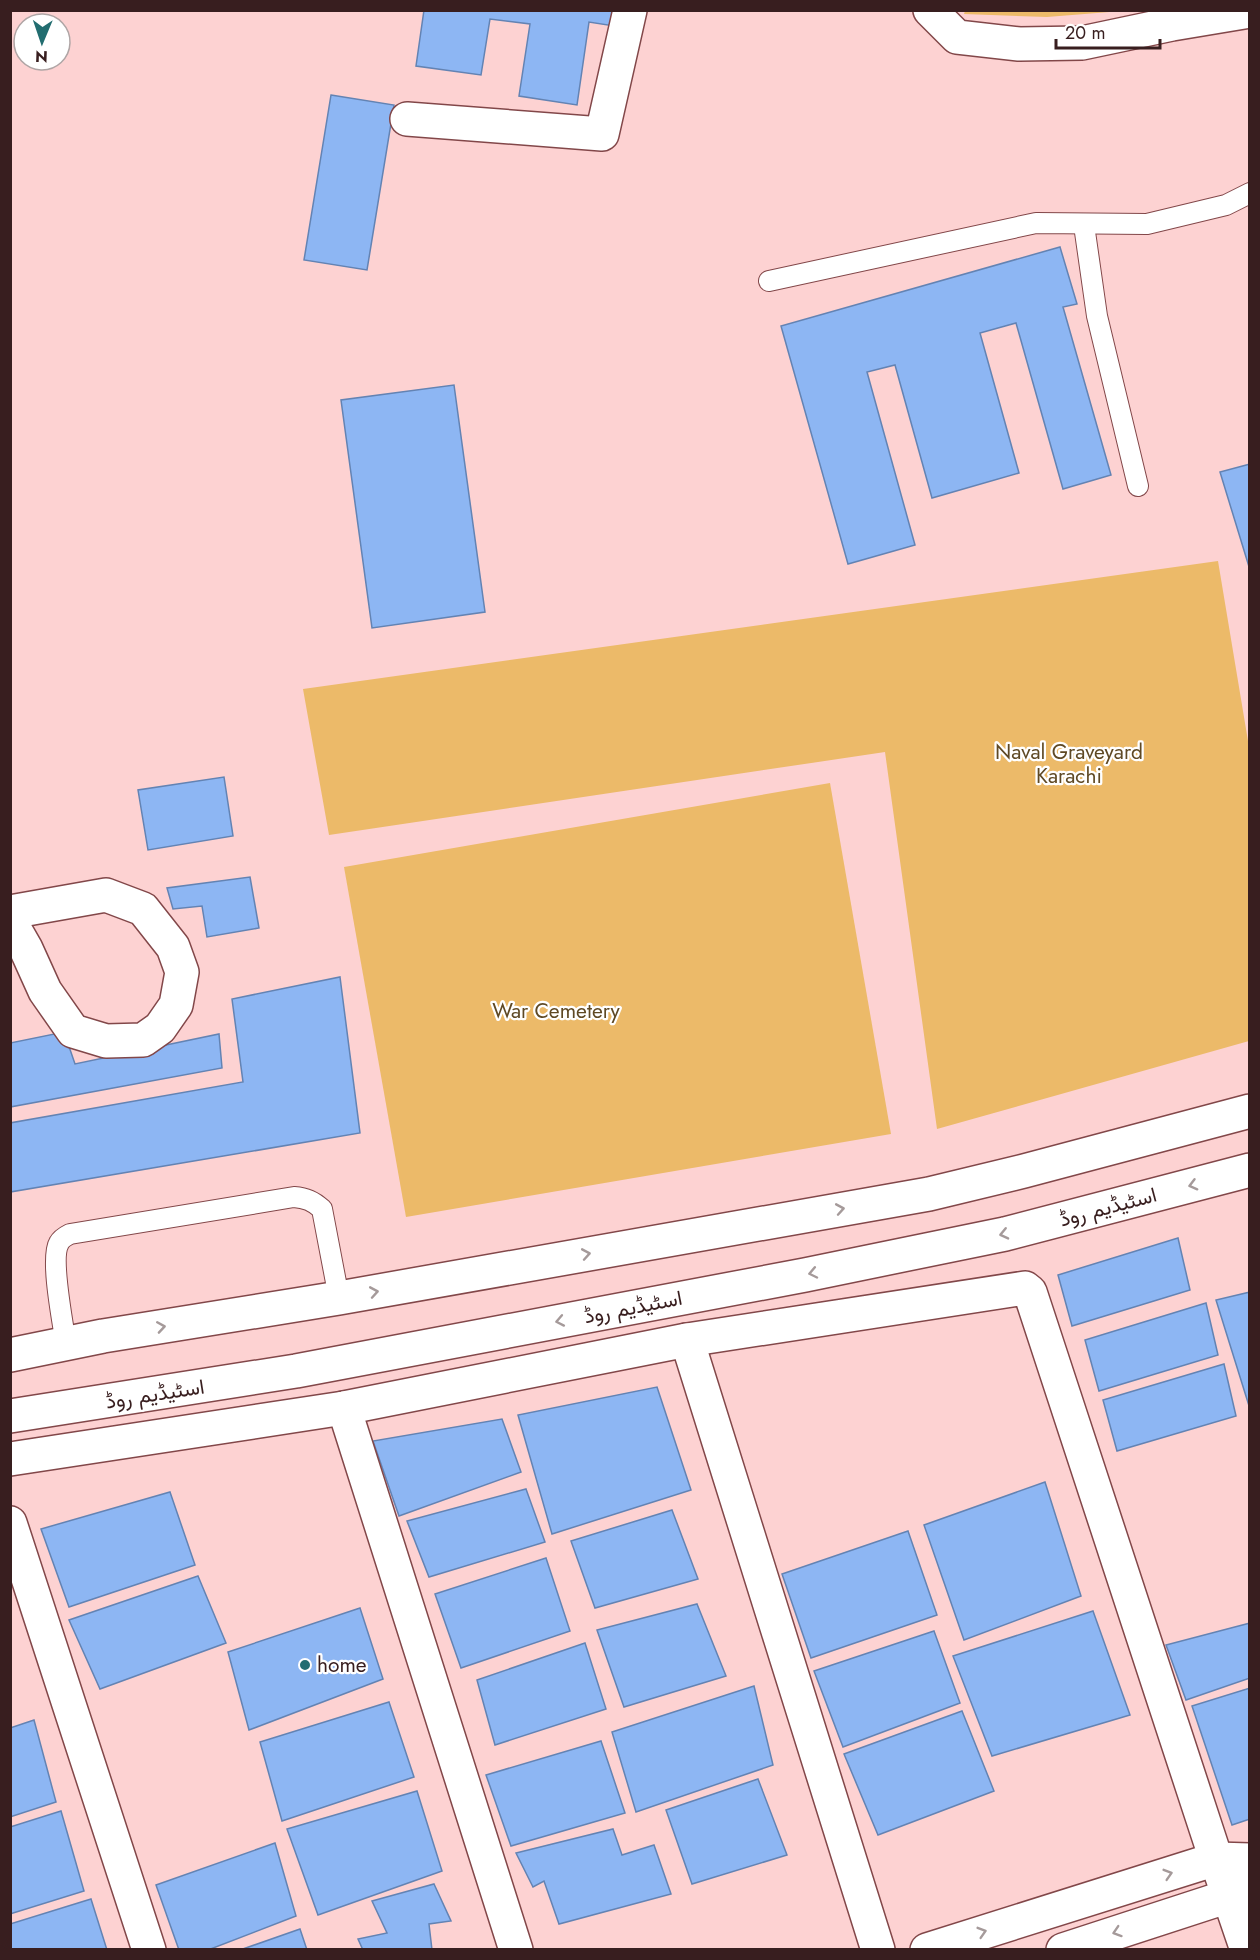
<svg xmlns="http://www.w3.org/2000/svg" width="1260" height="1960" viewBox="0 0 1260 1960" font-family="Jost,Vazirmatn,sans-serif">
<rect width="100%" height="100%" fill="#fdd2d2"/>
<g fill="#ecba69">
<path d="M965 11V10L1122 11 1047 17 964 14Z"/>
<path d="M1218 561 1249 747V1041L937 1129 885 752 329 835 303 689Z"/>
<path d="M830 783 891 1134 406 1217 344 867Z"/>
</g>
<g fill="#8db6f3" stroke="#6383b3" stroke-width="1.5">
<path d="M424 10H616L614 26 589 22 577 105 519 96 530 24 490 19 481 75 416 66Z"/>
<path d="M331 95 394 105 367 270 304 260Z"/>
<path d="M1060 247 1077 304 1063 307 1111 475 1063 489 1016 323 980 333 1019 473 932 498 895 365 867 372 915 545 848 564 781 326Z"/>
<path d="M454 385 485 612 372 628 341 400Z"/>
<path d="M1250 464V570L1220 472Z"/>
<path d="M224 777 233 836 148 850 138 790Z"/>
<path d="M250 877 259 928 207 937 202 906 173 909 167 888Z"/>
<path d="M340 977 360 1133 10 1192V1123L243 1082 232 999Z"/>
<path d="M64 1032 75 1064 219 1034 222 1068 10 1107V1043Z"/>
<path d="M1178 1238 1190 1290 1072 1326 1058 1275Z"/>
<path d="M1250 1292V1409L1216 1300Z"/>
<path d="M1206 1303 1218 1355 1099 1391 1085 1340Z"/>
<path d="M1224 1364 1236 1416 1117 1451 1103 1400Z"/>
<path d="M657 1387 691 1490 552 1534 518 1415Z"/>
<path d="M502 1419 521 1472 399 1516 373 1441Z"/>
<path d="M1045 1482 1081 1596 964 1640 924 1525Z"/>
<path d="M526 1489 545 1542 429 1577 407 1521Z"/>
<path d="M170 1492 195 1565 69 1607 41 1529Z"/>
<path d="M672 1510 698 1579 595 1608 571 1541Z"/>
<path d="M908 1531 937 1615 811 1658 782 1574Z"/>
<path d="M546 1558 570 1631 461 1668 435 1594Z"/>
<path d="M198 1576 226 1643 100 1689 69 1620Z"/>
<path d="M697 1604 726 1676 624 1707 597 1630Z"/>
<path d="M360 1608 383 1679 249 1730 228 1652Z"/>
<path d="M1093 1611 1130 1715 992 1756 953 1656Z"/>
<path d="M1250 1623V1678L1186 1700 1166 1645Z"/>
<path d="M934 1631 960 1703 843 1747 814 1671Z"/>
<path d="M585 1643 606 1709 495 1745 477 1680Z"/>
<path d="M754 1686 773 1765 636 1812 612 1732Z"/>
<path d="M1250 1688V1819L1232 1825 1192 1706Z"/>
<path d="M389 1702 414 1777 282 1821 260 1742Z"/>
<path d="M962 1711 994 1791 878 1835 844 1754Z"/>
<path d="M34 1720 56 1802 10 1817V1728Z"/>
<path d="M601 1741 625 1813 511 1846 486 1775Z"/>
<path d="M758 1779 787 1855 692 1884 666 1810Z"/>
<path d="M417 1791 442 1871 318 1915 287 1829Z"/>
<path d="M61 1811 84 1891 10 1914V1827Z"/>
<path d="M613 1829 622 1855 654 1845 671 1894 559 1924 544 1881 533 1887 516 1853Z"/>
<path d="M275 1843 296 1916 208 1950H179L156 1885Z"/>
<path d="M434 1884 451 1921 429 1924 432 1950H363L358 1939 387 1933 372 1901Z"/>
<path d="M91 1899 107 1950H10V1924Z"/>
<path d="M300 1929 307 1950H240Z"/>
</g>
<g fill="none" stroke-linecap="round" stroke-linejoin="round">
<defs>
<g id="service">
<path d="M1084 225 1097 316 1138 486"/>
<path d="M769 281 1036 223 1147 224 1226 205 1250 193"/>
<path d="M66 1344C63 1324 50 1258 59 1243 61 1239 66 1236 70 1234L294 1197C306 1198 313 1201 322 1209L339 1298"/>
</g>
<g id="minor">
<path d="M930 10 957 37 1019 44 1082 43 1172 24 1250 11"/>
<path d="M407 119 602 134 630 10"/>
<path d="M10 912 106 895 143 909 173 947 182 972 176 1005 160 1028 143 1040 106 1041 73 1031 45 991 26 949 10 921"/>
<path d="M687 1340 878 1950"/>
<path d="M344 1408 516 1950"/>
<path d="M10 1459 344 1408 687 1340 1025 1288 1030 1292 1216 1859 1247 1950"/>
<path d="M10 1523 149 1950"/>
<path d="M927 1950 1216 1859 1250 1860"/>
<path d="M1063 1950 1229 1896 1248 1883"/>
</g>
<g id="primary">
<path d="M10 1355 103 1336 339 1298 929 1194 1024 1171 1250 1111"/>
<path d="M10 1416 296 1371 805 1275 1005 1234 1250 1170"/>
</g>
</defs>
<use href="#service" stroke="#824749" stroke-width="22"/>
<use href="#minor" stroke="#824749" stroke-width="36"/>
<use href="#primary" stroke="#824749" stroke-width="36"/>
<use href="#service" stroke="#fff" stroke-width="20"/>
<use href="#minor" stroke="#fff" stroke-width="33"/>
<use href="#primary" stroke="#fff" stroke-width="33"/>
</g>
<defs><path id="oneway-chevron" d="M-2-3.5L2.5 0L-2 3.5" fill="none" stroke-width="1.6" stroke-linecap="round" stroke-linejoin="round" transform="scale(1.5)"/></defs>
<g stroke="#a59a9a">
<use href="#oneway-chevron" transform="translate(1193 1185) rotate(165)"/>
<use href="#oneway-chevron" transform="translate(840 1209) rotate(-10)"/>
<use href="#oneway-chevron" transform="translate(1004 1234) rotate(167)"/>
<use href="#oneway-chevron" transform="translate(586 1254) rotate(-10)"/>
<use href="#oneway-chevron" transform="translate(813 1273) rotate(168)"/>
<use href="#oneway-chevron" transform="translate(374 1292) rotate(-10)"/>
<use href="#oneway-chevron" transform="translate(560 1321) rotate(169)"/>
<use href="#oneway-chevron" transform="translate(161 1327) rotate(-9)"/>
<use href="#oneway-chevron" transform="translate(1168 1874) rotate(-17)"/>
<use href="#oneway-chevron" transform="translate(982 1932) rotate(-17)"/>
<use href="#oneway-chevron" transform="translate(1117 1932) rotate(162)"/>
</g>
<circle fill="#226d70" stroke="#fff" stroke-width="2" cx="305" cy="1665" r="6"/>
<g text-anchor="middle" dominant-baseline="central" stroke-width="4.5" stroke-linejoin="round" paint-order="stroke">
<g font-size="21" fill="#5f4924" stroke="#fff">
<text x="1069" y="752">Naval Graveyard<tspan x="1069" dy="24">Karachi</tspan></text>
<text x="556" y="1011">War Cemetery</text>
</g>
<g font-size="21" fill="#381e1f" stroke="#fff">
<text transform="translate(1108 1207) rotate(-15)">اسٹیڈیم روڈ</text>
<text transform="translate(633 1307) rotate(-11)">اسٹیڈیم روڈ</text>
<text transform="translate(155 1394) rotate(-9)">اسٹیڈیم روڈ</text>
</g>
<g font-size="21" fill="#381e1f" stroke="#fff" text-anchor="start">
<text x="317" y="1665">home</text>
</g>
</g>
<rect width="1260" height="1960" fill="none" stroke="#381e1f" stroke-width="24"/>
<g transform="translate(42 42) rotate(182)"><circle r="28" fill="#ffffff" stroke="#afa5a5" stroke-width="1.5"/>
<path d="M0-4.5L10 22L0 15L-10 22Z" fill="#226d70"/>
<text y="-9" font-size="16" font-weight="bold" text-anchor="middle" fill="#381e1f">N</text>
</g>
<path d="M1056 39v9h104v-9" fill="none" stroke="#381e1f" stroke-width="3"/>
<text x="1065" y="39" font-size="18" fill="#381e1f" stroke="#ffffff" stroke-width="4.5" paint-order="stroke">20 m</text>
</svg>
